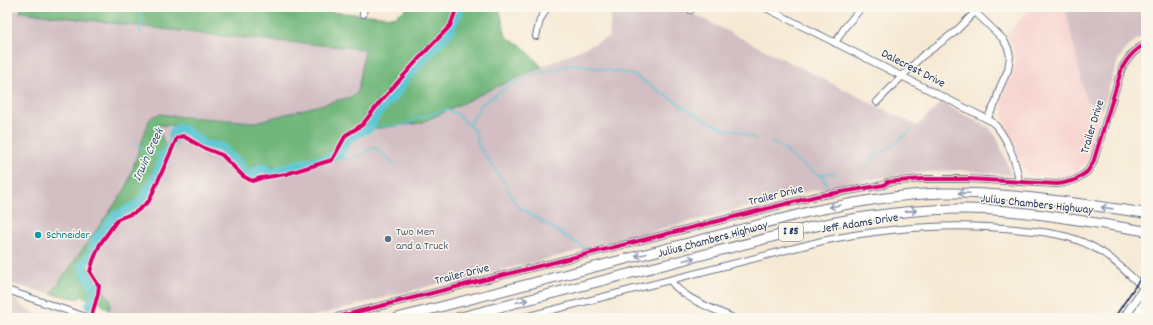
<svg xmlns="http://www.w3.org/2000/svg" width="1153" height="325" viewBox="0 0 1153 325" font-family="Dekko,sans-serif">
<rect width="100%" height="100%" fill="#fbf7ec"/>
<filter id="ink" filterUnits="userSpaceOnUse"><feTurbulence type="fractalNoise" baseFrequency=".025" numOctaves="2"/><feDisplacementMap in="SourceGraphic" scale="8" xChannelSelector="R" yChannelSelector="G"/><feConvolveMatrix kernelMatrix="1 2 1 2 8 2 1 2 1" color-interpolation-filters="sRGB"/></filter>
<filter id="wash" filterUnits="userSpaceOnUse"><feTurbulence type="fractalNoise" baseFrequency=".012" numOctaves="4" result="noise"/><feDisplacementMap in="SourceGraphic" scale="16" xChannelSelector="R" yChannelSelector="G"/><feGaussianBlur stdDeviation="0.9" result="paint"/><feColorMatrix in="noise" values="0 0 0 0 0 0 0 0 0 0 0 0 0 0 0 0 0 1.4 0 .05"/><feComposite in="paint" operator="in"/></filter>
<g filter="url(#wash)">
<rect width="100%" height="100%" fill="#f6e9d4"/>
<path fill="#f7d0cd" d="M1032 7H1065L1086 101 1102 110 1087 161 1079 170 1069 176 1061 178 1033 176 1028 173 1023 167 1008 131 1005 121H1004L1002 101 1006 86 1013 72 1015 61 1013 47 1006 35Z"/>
<g fill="#d2bec3">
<path d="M612 7H679L917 126 941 103 990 128 998 140 1011 175 960 170 908 173 805 192 543 260 457 281 456 279 307 318H117L109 311 111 301 85 263 93 253 96 238 114 218 135 207 150 187 160 158 167 150 156 125 180 126 201 143 215 142 225 147 250 173 255 164 277 168 330 155 350 135 371 121 370 129 494 88 609 37Z"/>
<path d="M1065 7H1146V35L1136 40 1128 47 1118 60 1102 110 1086 101Z"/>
<path d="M7 9 20 10V12L212 35 386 51 377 91 256 122 184 117 160 114 149 120 126 188 51 294 7 283Z"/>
<path d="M7 297 21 302 20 305 43 318H7Z"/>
</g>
<path fill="#71b77c" stroke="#46736d" d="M21 7H267L394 17 410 7H499L506 37 521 45 542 67 494 88 421 123 370 129V121L350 135 330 155 277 168 255 164 251 174 225 147 215 142 201 143 180 126 157 125 167 150 160 158 150 187 135 207 114 218 96 238 93 253 85 263 111 301 109 311 98 301 80 296 79 299 51 294 126 188 149 120 153 116 160 114 184 117 256 122 354 96 358 91 365 49 212 35 20 12Z"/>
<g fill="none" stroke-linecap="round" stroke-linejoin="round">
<g stroke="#5bc7d4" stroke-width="1.5">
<path d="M135 7 139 11 143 20 140 27V34"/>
<path d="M469 126 481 105 512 83 529 76 574 64 634 75 703 119 728 130H736L755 139"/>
<path d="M371 127 403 125 416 119 447 110 456 113 475 131 479 147 504 182 517 206 586 249"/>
<path d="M771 143C779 145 786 148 790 156L814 172 816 174 821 175 828 173 837 174"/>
<path d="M135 144 163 157"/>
<path d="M339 155V158C352 162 363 154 373 147L380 151 397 167"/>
<path d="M868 169 869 160 889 148 912 129"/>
<path d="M821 175 827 184"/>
</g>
<path stroke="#5bc7d4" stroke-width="9" d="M89 305 94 298 95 288C91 280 80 273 84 263 86 259 90 257 92 253 94 249 93 245 95 241L115 216 140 203 160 168 163 157 173 142V133L175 130 179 128 185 130 193 135 202 144 221 147 232 158 239 163 244 173 248 176H252C265 163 258 167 274 173 294 162 317 162 339 155L348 139 371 127 373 120 381 109 394 96 407 77 450 31 461 7"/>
</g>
</g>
<g filter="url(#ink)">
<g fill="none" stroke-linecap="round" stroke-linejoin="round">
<defs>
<g id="minor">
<path d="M764 7 991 121C1006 133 1016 161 1019 181"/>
<path d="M970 7 1003 39 1008 48 1010 56 1008 70 1000 87 995 104 987 119"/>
<path d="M691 10 692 7"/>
<path d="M363 14 364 7"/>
<path d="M536 36 540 20 547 7"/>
<path d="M835 43 845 27 862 7"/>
<path d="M877 102 921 57 955 32 980 7"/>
<path d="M670 280C683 299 712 308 733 318"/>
<path d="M7 290 89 318"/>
<path d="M333 318 817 196 884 185 887 182 923 179H967L1057 184 1064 183 1075 180 1087 172 1093 163 1122 68C1128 57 1135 49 1146 44"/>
<path d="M521 318 822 241C889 227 956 222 1024 230 1046 232 1069 235 1089 245 1111 255 1128 274 1146 290"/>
</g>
<g id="major">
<path d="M1124 318 1146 285"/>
<path d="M1135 318 1146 301"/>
</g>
<g id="highway">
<path d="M397 318 808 212C852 203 898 194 943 193 1011 192 1079 204 1146 213"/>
<path d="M457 318 811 227C876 213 942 205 1008 211 1054 215 1100 224 1146 231"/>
</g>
</defs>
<use href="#minor" stroke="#687087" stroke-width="8"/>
<use href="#major" stroke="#687087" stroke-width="10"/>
<use href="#highway" stroke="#687087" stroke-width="11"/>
<use href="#minor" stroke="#fff" stroke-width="6"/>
<use href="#major" stroke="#fff" stroke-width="8"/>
<use href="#highway" stroke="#fff" stroke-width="9"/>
<path stroke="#1b2f5e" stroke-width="1.5" d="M1114 318 1146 270"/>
<defs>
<g id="cycleway">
<path d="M91 318 98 294 99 286 90 272 93 261 100 244 118 219 136 212 149 201 177 138 183 136 204 148 222 155 243 176 252 181 261 178 286 174 332 160 346 135 362 125 381 101 423 54 450 26 457 7"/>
<path d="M333 318 817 196 884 185 887 182 923 179H967L1057 184 1064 183 1075 180 1087 172 1093 163 1122 68C1128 57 1135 49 1146 44"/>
</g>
</defs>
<use href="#cycleway" stroke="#fbf7ec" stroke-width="6"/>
<use href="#cycleway" stroke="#d6006c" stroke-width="4"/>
</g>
<defs><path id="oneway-shaft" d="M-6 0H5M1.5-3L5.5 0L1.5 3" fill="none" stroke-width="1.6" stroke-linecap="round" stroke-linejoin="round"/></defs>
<g stroke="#8d97ae">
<use href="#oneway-shaft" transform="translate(964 193) rotate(-178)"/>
<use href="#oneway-shaft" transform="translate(835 206) rotate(168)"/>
<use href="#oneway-shaft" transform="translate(1107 208) rotate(-172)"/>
<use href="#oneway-shaft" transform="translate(911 211) rotate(-4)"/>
<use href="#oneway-shaft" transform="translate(641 255) rotate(166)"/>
<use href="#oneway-shaft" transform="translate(689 259) rotate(-14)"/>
<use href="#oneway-shaft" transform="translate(522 301) rotate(-14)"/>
</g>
</g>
<circle fill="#0f9aa8" stroke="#fbf7ec" stroke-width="1.5" cx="38" cy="235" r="4"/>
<circle fill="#5c6f8a" stroke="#fbf7ec" stroke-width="1.5" cx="388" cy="239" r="4"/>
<g text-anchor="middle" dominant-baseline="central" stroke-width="3" stroke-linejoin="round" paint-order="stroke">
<rect fill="#fbf7ec" stroke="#5e6b89" stroke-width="1" x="779" y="223" width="24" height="18" rx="3"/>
<g font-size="11" font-weight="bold" fill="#1b2f5e">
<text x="791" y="232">I 85</text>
</g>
<g font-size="12" fill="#1b2f5e" stroke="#fbf7ec">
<text transform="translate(913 69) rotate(27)">Dalecrest Drive</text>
<text transform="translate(1093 127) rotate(-73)">Trailer Drive</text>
<text transform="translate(776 196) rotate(-14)">Trailer Drive</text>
<text transform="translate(1037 205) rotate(6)">Julius Chambers Highway</text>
<text transform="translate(860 224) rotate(-9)">Jeff Adams Drive</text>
<text transform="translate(713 240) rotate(-15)">Julius Chambers Highway</text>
<text transform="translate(462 275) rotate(-14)">Trailer Drive</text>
</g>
<g font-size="12" fill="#4e5e75" stroke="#fbf7ec" text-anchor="start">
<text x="396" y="232">Two Men<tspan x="396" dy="14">and a Truck</tspan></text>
</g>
<g font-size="12" fill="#0d838f" stroke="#fbf7ec" text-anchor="start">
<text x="46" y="235">Schneider</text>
</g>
<g font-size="13" font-style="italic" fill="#2e5d81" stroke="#fbf7ec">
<text transform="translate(149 155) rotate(-65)">Irwin Creek</text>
</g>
</g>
<rect width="1153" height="325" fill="none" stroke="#fbf7ec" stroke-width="24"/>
</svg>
